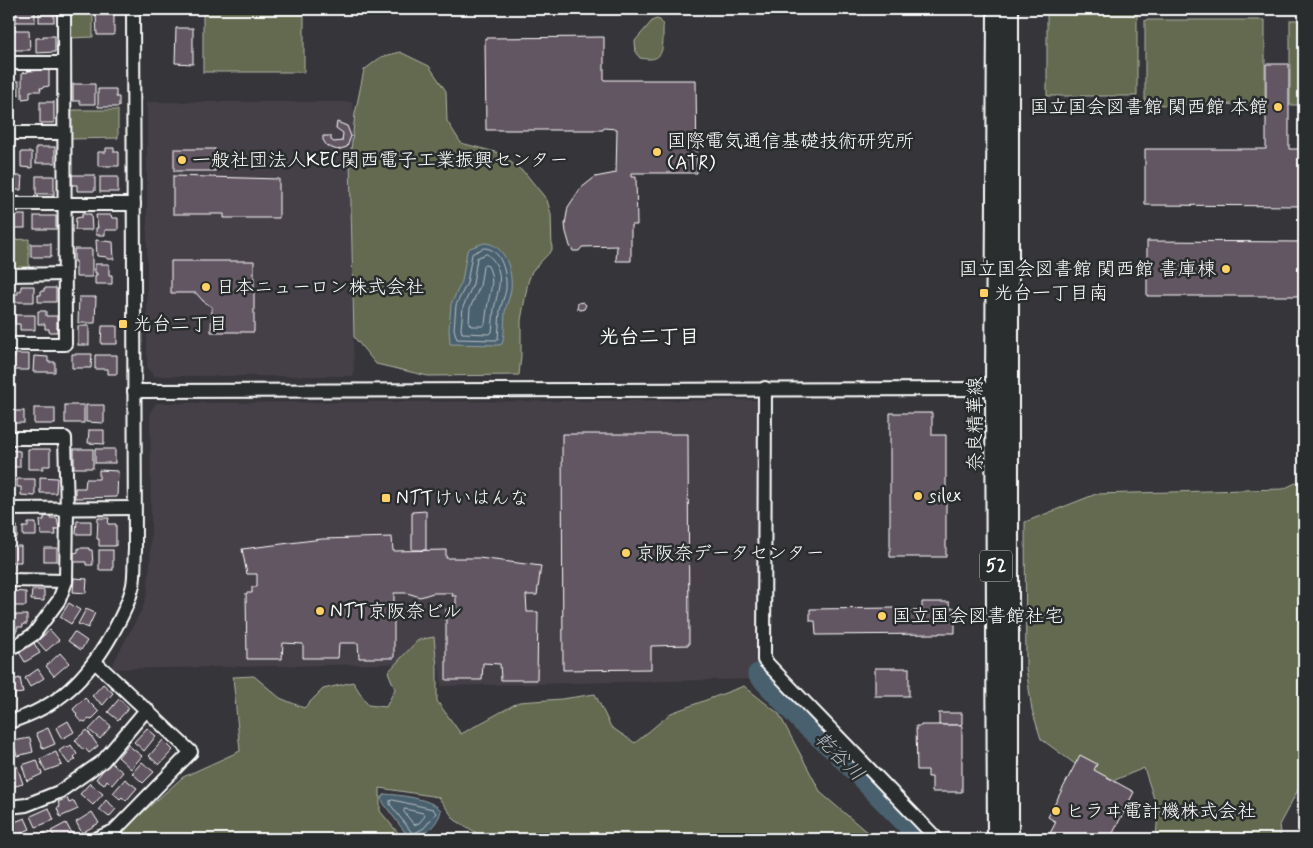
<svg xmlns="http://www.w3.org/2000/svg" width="1313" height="848" viewBox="0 0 1313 848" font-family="Mynerve,'Klee One',sans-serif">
<rect width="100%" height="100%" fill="#363539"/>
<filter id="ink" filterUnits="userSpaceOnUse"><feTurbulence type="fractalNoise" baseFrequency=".02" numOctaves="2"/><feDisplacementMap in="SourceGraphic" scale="10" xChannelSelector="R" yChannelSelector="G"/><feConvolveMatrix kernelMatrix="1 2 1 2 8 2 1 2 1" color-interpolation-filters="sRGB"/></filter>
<g filter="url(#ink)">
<g fill="#443f46">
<path d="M147 102H352L355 114 350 160 354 376H154L147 368Z"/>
<path d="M756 400 757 679 441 686 439 663 110 669 143 607 147 594 150 563 151 524 150 412 156 403Z"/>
</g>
<g fill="#636a50" stroke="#b1b4a8">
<path d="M70 9H93V37L70 38Z"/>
<rect x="203" y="9" width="101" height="63"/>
<path d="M1047 9H1274V11L1137 12V96H1047Z"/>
<path d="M656 19 660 20C664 25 663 29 663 35 663 54 661 62 640 58L636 53 635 41 652 21Z"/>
<path d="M1145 20H1265V104L1145 105Z"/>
<rect x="1290" y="20" width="14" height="85"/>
<path d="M400 52 429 66 446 91 447 121 461 143 499 153 526 174 547 200 551 214 552 250 532 271 528 282 521 320V356L519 375 428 376 376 364 354 337 350 160 355 114 364 70 381 57Z"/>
<path d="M70 110H118V138L71 139Z"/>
<path d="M29 239V270H9V240Z"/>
<path d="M1304 479V779L1279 825 1281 839H1156L1158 811 1144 768 1115 780 1075 764 1041 739 1032 710 1026 668 1025 522 1096 494 1283 489Z"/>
<path d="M434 637 437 667V701L461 734 519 702 562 699 595 694 611 727 635 743 671 713 744 686 779 714 821 793 875 839H487L455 820 438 797 380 788V811L403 839H123V830L183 777 240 751 233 677 254 676 280 698 304 708 323 689 353 682 368 705 386 707 395 689 388 672 418 640Z"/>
</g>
<g fill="#4a616e" stroke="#92a0a8">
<path d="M484 243C505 243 513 272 511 289 510 297 506 305 505 312 504 323 505 334 502 344L499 345 450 344 449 329 451 304 462 281 467 251 470 248Z"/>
<path d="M384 794C399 795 430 798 441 810 440 822 423 839 410 839L384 804 381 798Z"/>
</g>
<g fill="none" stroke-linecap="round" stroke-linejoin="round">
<g stroke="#b7c0c5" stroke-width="1">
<path d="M484 248C502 248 507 275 506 289 505 296 501 304 500 311 499 320 499 330 498 339L496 340 457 339 454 329 456 305 467 283 472 254Z"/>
<path d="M487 254C507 270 498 289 494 309 493 316 493 324 492 332L490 334 462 333 461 329 463 307 473 284 477 258Z"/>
<path d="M485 265 488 266C496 282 489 293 487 309 486 314 486 319 485 324L483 326H471L469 323 470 308 480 286 483 267Z"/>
<path d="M393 800 433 809 436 813 424 828 413 834 390 804V801Z"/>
<path d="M405 809 423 813 425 816 419 823 414 825 404 812Z"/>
</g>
<path stroke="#4a616e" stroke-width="21" d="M758 674 802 722 836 752 921 839"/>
</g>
<g fill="#645764" stroke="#fff">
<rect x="16" y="9" width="19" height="13"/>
<rect x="39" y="9" width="15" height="13"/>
<path d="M96 15H114V35H97Z"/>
<path d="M176 28H193V64L175 63Z"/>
<path d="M9 30H29L30 50H9Z"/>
<path d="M43 36H55V52L36 53V38H43Z"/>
<path d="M604 37V80H696L697 173H631V177H636L637 225H631V261H616L617 246 582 247 579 251H573L570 246 566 232 565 224 568 207 580 189 595 177 616 173 617 129 603 128V130H486L485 38Z"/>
<path d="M1266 64H1289V149H1304V206L1145 205V149H1266Z"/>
<path d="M49 70V86L43 87V88H40L41 91H30V98L22 99V73L28 72V71Z"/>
<rect x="9" y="81" width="10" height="14"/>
<path d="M73 84H95V104H80V101H73Z"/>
<path d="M98 89H116V97H119V107H98Z"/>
<rect x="40" y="102" width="14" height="21"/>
<path d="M337 122 347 126 351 136 347 147 337 150 327 146 323 140V136H331V140L334 142 342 141 343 133 336 128Z"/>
<rect x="36" y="147" width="19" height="16"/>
<path d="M106 148H114V152H119V166H98V152H106Z"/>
<rect x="174" y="149" width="41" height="22"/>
<path d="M21 152H32V168L21 167Z"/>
<path d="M72 175H95V191H77V185H72Z"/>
<path d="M9 176H22L21 190H9Z"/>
<rect x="36" y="176" width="18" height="18"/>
<path d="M173 176 279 179V218H224V214H173Z"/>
<rect x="100" y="177" width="18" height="15"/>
<path d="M82 214H91L92 230H75L76 218 82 217Z"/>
<rect x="11" y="215" width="14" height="13"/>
<path d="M96 215H111L112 218H118V230H105V235H96V228H98Z"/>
<rect x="34" y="216" width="22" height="13"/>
<path d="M96 240 113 242 114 259H107V257L97 256Z"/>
<path d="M1147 241 1304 242V296H1147Z"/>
<rect x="31" y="244" width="20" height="13"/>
<path d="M74 249H92V277H76V261H74Z"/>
<path d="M171 261H254V332H211L212 307 203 301 196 293H171Z"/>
<path d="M95 264H109V275H112V284H95V275H97V273H95Z"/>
<path d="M21 286H34V302H14V294H18V291H21Z"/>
<path d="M44 288H56V302H38V295H41V291H44Z"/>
<path d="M79 297H96L95 323H78Z"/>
<path d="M583 302 586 305 584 309 580 310 577 308 578 303Z"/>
<path d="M38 311H46V316H57V332H49V329H45V324H38Z"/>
<path d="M15 315H35V330H20V324H15Z"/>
<rect x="78" y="326" width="11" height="19"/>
<path d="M102 326H117V344H101Z"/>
<path d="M15 354H29V370H10V358H15Z"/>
<path d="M72 354H92L91 368H72Z"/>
<path d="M95 355H117V374H108V369H95Z"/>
<path d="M34 356 48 357V362H55V372H33Z"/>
<rect x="65" y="405" width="19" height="18"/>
<path d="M86 405H104V423L86 422Z"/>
<rect x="34" y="408" width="21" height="16"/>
<rect x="9" y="411" width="15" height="12"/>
<path d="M890 413H932V435H946V557H890Z"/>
<path d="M89 430H104V444L88 443Z"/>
<path d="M562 434H688L689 645 651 646V669L563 670Z"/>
<path d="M28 449H50V466H43V469H28Z"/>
<rect x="74" y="449" width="19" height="19"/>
<rect x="95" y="449" width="20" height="14"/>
<path d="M9 450 20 451V467H9Z"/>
<path d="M99 470 118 471 117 497 75 498V488H85L86 479H99Z"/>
<rect x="9" y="473" width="3" height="24"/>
<path d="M40 477 57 478 56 493H40Z"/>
<path d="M17 479H35V496L21 495V487H17Z"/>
<path d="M426 511V550H412V512Z"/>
<path d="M50 516V518H57L59 529H55L56 535H41L40 520H44V517Z"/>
<path d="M98 518H109L108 524H116V546H99V539H97Z"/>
<path d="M77 521H91V534H76Z"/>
<path d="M28 523H36V536H23V527H28Z"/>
<rect x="9" y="526" width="8" height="12"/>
<path d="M392 537 393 551 446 550V558H479L541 566 537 595H526L527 612H538L537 680H501L500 664 483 663 482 680H446V609L456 608V596H452L453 593H433L420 597 407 593H394V658H359L358 643H339L338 658H303V644L283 643 282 659H247L246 593H252V587H257V574H247L242 549 322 539Z"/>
<path d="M10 546H21V562H9Z"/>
<rect x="44" y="548" width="13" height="13"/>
<path d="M78 548H89V550H92L93 565H86V562H74V553L78 552Z"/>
<rect x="99" y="550" width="14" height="20"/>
<path d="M74 578 87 579 86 593 73 592Z"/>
<path d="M32 590H44V601L31 600Z"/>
<path d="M11 591 26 592V606H11Z"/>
<path d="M922 602H949L950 608H955V633H939V634L816 635 815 621H810V609L894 608 895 610 922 611Z"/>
<path d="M69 603 80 610 71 624 60 617Z"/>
<path d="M86 609 95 613 88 628 78 624Z"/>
<path d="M9 615H27V624H23V627H17V631L9 632Z"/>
<path d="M50 630 59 640 46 651 37 641Z"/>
<path d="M74 632 87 641 81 650 68 641Z"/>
<path d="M32 640 40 653 25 662 17 649Z"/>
<path d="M60 653 69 663 54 676 46 666Z"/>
<rect x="875" y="668" width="34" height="28"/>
<path d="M38 669 44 678 30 687 25 678Z"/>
<path d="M20 678 23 693 14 694 15 698 9 699V681Z"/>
<path d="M103 684 113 693 103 705 92 696Z"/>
<path d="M85 698 99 712 91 720 89 719 85 722 83 721 81 722 76 716 77 715 73 709Z"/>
<path d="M119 699 129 708 118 720 108 712Z"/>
<rect x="939" y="713" width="23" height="12"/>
<path d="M101 717 111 726 100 739 89 730Z"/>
<path d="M68 721 74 732 62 739 56 728Z"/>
<path d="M921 725H962V792H932V777H928V770H917L916 726H921Z"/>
<path d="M48 728 55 744 43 749 36 733Z"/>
<path d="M147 728 156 736 144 751 134 742Z"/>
<path d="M87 730 98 746 89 753 85 748 83 750 75 740Z"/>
<path d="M30 738 33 752 17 756 13 741Z"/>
<path d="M163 740 173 750 159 765 149 756Z"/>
<path d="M9 744V746H11L14 756 9 758Z"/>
<path d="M71 745 77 754 74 757 76 759 69 764 59 751 66 746 67 748Z"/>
<path d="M128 745 142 756 131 769 118 757Z"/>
<path d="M56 752 62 765 45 771 40 759Z"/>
<path d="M1080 755 1097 764 1094 770 1134 792 1110 839H1047L1056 822 1048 817Z"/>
<path d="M37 760 42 774 27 781 22 765Z"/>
<path d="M110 762 123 772 112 785 107 780 104 785 96 779Z"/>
<path d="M142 762 154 772 143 783 132 773Z"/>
<path d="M17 766 23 784 12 787 9 780V769Z"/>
<path d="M125 779 137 788 126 801 122 797 120 799 113 793Z"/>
<path d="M90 783 103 794 93 805 80 794Z"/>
<path d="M67 798 69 803 74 801 78 809 60 817 57 808 60 807 58 802Z"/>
<path d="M106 800 116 809 109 817 99 809Z"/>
<path d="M49 808 54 820 36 827 31 816Z"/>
<path d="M92 812 99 823 82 833 76 822Z"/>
<path d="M25 818 30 829 17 835 12 823Z"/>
<path d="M66 823 72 834 61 839H56L51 831Z"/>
<path d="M46 832 50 839H32Z"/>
</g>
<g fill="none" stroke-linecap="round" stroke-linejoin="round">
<defs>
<g id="minor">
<path d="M9 63H64"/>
<path d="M9 133H64"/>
<path d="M9 204H134"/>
<path d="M9 275 65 274"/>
<path d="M9 344H65L64 9"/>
<path d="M765 388 764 660 937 839"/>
<path d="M134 391 1001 389"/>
<path d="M9 438H65L67 508 66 581 59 600 34 634 19 644 9 648"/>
<path d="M9 509 134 508"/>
<path d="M9 580 66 581"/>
<path d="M95 662 191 752 114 831 95 839"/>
<path d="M9 722C59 707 87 678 112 634 121 618 129 603 133 585 135 574 134 561 135 550L133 9"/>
<path d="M9 807 26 805 59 792 103 761 147 709"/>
</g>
<g id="major">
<path d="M996 9 994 389 996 839"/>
<path d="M1010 9V839"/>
</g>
</defs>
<use href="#minor" stroke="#fff" stroke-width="16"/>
<use href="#major" stroke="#fff" stroke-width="20"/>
<use href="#minor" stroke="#2a2d2e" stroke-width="12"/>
<use href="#major" stroke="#2a2d2e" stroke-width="16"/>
</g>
</g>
<g fill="#ffd166" stroke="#2a2d2e" stroke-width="2">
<circle cx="1278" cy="107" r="5"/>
<circle cx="657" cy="152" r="5"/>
<circle cx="182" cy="160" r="5"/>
<circle cx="1226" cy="269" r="5"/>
<circle cx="206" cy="287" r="5"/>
<rect x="979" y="288" width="10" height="10" rx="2.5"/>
<rect x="118" y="319" width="10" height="10" rx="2.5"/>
<circle cx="918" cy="496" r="5"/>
<rect x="381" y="493" width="10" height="10" rx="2.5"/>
<circle cx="626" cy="553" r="5"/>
<circle cx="320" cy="611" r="5"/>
<circle cx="882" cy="616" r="5"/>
<circle cx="1056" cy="811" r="5"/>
</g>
<g text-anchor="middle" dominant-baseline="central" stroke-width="5" stroke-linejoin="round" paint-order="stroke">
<rect fill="#2a2d2e" stroke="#bfc0c0" stroke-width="1" x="980" y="550.5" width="32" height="31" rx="4"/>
<g font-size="18" font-weight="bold" fill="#fff">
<text x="996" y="566">52</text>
</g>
<g font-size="19" fill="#fff" stroke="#2a2d2e" text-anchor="start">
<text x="1268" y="107" text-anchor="end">国立国会図書館 関西館 本館</text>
<text x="667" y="141">国際電気通信基礎技術研究所<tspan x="667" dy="22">(ATR)</tspan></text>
<text x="192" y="160">一般社団法人KEC関西電子工業振興センター</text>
<text x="1216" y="269" text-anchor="end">国立国会図書館 関西館 書庫棟</text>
<text x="216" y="287">日本ニューロン株式会社</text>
<text x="994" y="293">光台一丁目南</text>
<text x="133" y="324">光台二丁目</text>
<text x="928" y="496">silex</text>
<text x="396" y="498">NTTけいはんな</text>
<text x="636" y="553">京阪奈データセンター</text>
<text x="330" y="611">NTT京阪奈ビル</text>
<text x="892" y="616">国立国会図書館社宅</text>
<text x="1066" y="811">ヒラヰ電計機株式会社</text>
</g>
<g font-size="19" fill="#fff" stroke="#2a2d2e">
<text transform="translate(975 424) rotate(-90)">奈良精華線</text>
</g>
<g font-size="20" font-weight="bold" fill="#fff" stroke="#2a2d2e">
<text x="649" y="337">光台二丁目</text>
</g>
<g font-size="20" font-style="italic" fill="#aeb8be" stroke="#2a2d2e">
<text transform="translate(839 757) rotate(45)">乾谷川</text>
</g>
</g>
<rect width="1313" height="848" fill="none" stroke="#2a2d2e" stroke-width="30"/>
<rect x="15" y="15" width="1283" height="818" fill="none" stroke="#fff" stroke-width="2" filter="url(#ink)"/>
</svg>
